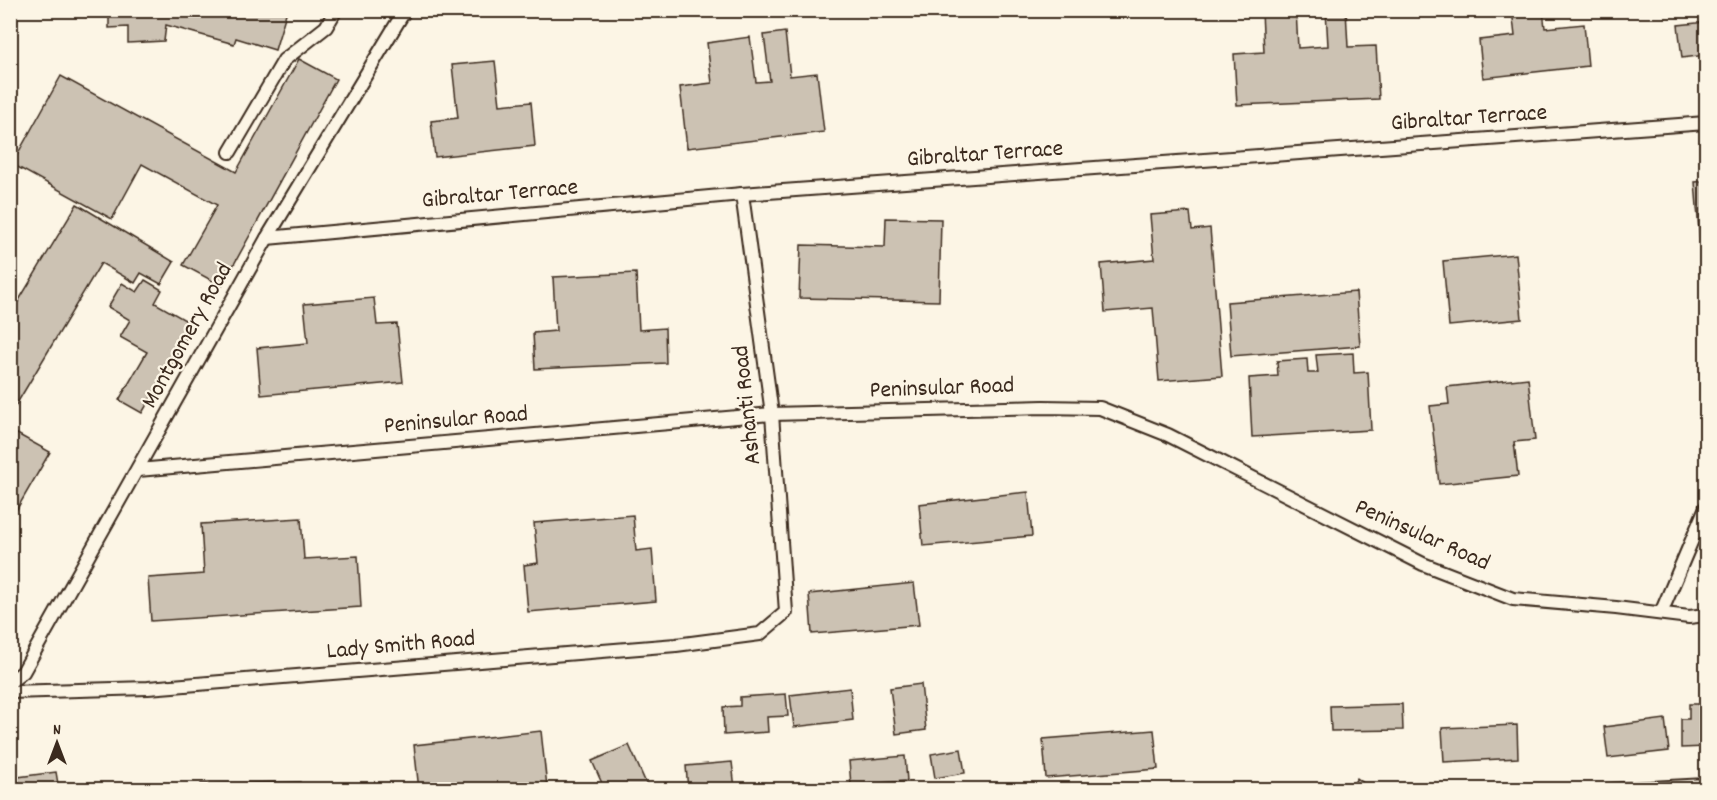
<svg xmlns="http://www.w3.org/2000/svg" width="1717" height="800" viewBox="0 0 1717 800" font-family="Dekko,sans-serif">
<rect width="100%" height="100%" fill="#fcf5e5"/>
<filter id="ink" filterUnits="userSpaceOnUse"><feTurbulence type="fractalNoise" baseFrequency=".0167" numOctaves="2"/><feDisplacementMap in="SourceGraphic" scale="12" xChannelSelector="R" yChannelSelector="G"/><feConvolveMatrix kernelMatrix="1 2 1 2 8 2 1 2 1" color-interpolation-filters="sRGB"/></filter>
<g filter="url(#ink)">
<g fill="#ccc2b3" stroke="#3b2a1e" stroke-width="1.5">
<path d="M109 10H287L275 50 236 38 234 44 166 25 164 41 128 43V27L109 28Z"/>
<path d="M1296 10 1298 48 1328 46 1326 10H1346L1348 47 1376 46 1379 99 1237 105 1234 54 1264 52 1262 12Z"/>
<path d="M1512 10H1543L1545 28 1584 24 1588 66 1483 78 1479 40 1515 36Z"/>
<path d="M1706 22V55L1682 58 1678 25Z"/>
<path d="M785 32 790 76 817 73 824 132 687 148 680 87 712 83 707 43 750 37 756 82 770 81 764 35Z"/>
<path d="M299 59 336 79 222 286 183 265 217 205 142 164 112 219 12 164 61 76 236 172Z"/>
<path d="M495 61 500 105 531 102 535 146 435 157 431 121 458 118 452 65Z"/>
<path d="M1706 181V243H1700L1695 182Z"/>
<path d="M77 204 174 262 161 284 141 273 135 283 101 263 10 415V315Z"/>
<path d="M1190 212 1192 230 1210 228 1222 376 1159 381 1153 308 1105 312 1101 264 1154 259 1150 215Z"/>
<path d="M886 218 941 219 939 301 799 298 801 245 885 247Z"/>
<path d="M1516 254 1522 319 1449 326 1443 261Z"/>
<path d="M636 273 639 330 665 328 666 363 535 369 533 333 556 331 553 277Z"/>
<path d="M145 280 162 290 155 303 194 325 142 413 119 400 147 352 120 337 130 320 108 307 122 283 137 292Z"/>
<path d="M1356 292 1360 346 1231 356 1227 302Z"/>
<path d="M374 298 377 325 397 324 403 382 261 395 257 348 308 343 304 304Z"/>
<path d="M1353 353 1354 373 1368 372 1371 430 1252 437 1249 378 1278 376 1277 361 1307 359 1308 373H1318L1316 355Z"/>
<path d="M1528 378 1535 440 1514 442 1518 476 1439 484 1430 406 1449 404 1447 387Z"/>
<path d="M10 430 50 452 10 521Z"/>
<path d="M1028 492 1032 536 923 546 919 504Z"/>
<path d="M633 515 636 551 652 549 656 601 528 612 524 565 538 563 534 523Z"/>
<path d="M301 518 304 559 358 556 361 607 151 621 148 578 204 574 201 524Z"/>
<path d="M914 583 919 625 812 634 809 594Z"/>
<path d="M921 684 926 730 896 734 890 688Z"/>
<path d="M850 688 853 720 794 727 790 695Z"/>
<path d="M786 694 788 716 767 717 768 732 724 735 723 707 740 706V697Z"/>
<path d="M1402 704 1403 730 1331 731 1330 706Z"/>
<path d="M1689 704H1706V747L1681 748V719H1689Z"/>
<path d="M1665 719 1669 751 1608 758 1604 727Z"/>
<path d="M1517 725 1518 758 1444 762 1442 728Z"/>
<path d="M1154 730 1158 769 1046 778 1043 739Z"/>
<path d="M541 731 547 787 523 790H419L414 745Z"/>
<path d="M629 745 649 790H605L592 761Z"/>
<path d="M961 749 965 773 935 778 931 754Z"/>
<path d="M905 756 907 781 851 785 849 761Z"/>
<path d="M732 762 735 789 688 790 686 766Z"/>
<path d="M56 772 59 790H10V778Z"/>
<path d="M1357 778 1373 790H1349Z"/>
<path d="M300 782V790H201V784Z"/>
</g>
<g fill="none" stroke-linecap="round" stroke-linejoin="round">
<defs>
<g id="lane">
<path d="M230 152 284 60 326 27 336 10"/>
<path d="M267 238 742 194 1706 123"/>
<path d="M138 470 772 414 1043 407 1100 408 1168 435 1423 564 1513 599 1616 608 1689 617 1706 615"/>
<path d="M1661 613 1706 507"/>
<path d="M10 682 23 672 267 238 405 10"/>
<path d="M10 692 148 688 676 645 760 634 786 612 772 414 742 194"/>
<path d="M1613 790 1706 785"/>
</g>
</defs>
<use href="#lane" stroke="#3b2a1e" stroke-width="16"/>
<use href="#lane" stroke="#fcf5e5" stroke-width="12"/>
</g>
</g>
<g text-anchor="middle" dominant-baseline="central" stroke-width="4.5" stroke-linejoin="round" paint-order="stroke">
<g font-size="24" fill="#3b2a1e" stroke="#fcf5e5">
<text transform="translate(1469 119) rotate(-4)">Gibraltar Terrace</text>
<text transform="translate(985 155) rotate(-4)">Gibraltar Terrace</text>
<text transform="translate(500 195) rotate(-5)">Gibraltar Terrace</text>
<text transform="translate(188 336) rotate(-61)">Montgomery Road</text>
<text transform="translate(942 389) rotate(-2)">Peninsular Road</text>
<text transform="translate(748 405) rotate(-96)">Ashanti Road</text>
<text transform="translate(456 421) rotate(-5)">Peninsular Road</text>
<text transform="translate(1422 536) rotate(24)">Peninsular Road</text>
<text transform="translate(401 646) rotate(-5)">Lady Smith Road</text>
</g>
</g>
<rect width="1717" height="800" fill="none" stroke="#fcf5e5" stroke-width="36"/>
<rect x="18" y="18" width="1681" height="764" fill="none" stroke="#3b2a1e" stroke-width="2" filter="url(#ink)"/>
<g transform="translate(57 743)" stroke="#fcf5e5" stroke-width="4.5" paint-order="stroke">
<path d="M0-4.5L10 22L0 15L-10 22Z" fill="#3b2a1e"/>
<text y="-9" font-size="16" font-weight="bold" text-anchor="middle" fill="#3b2a1e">N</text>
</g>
</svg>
